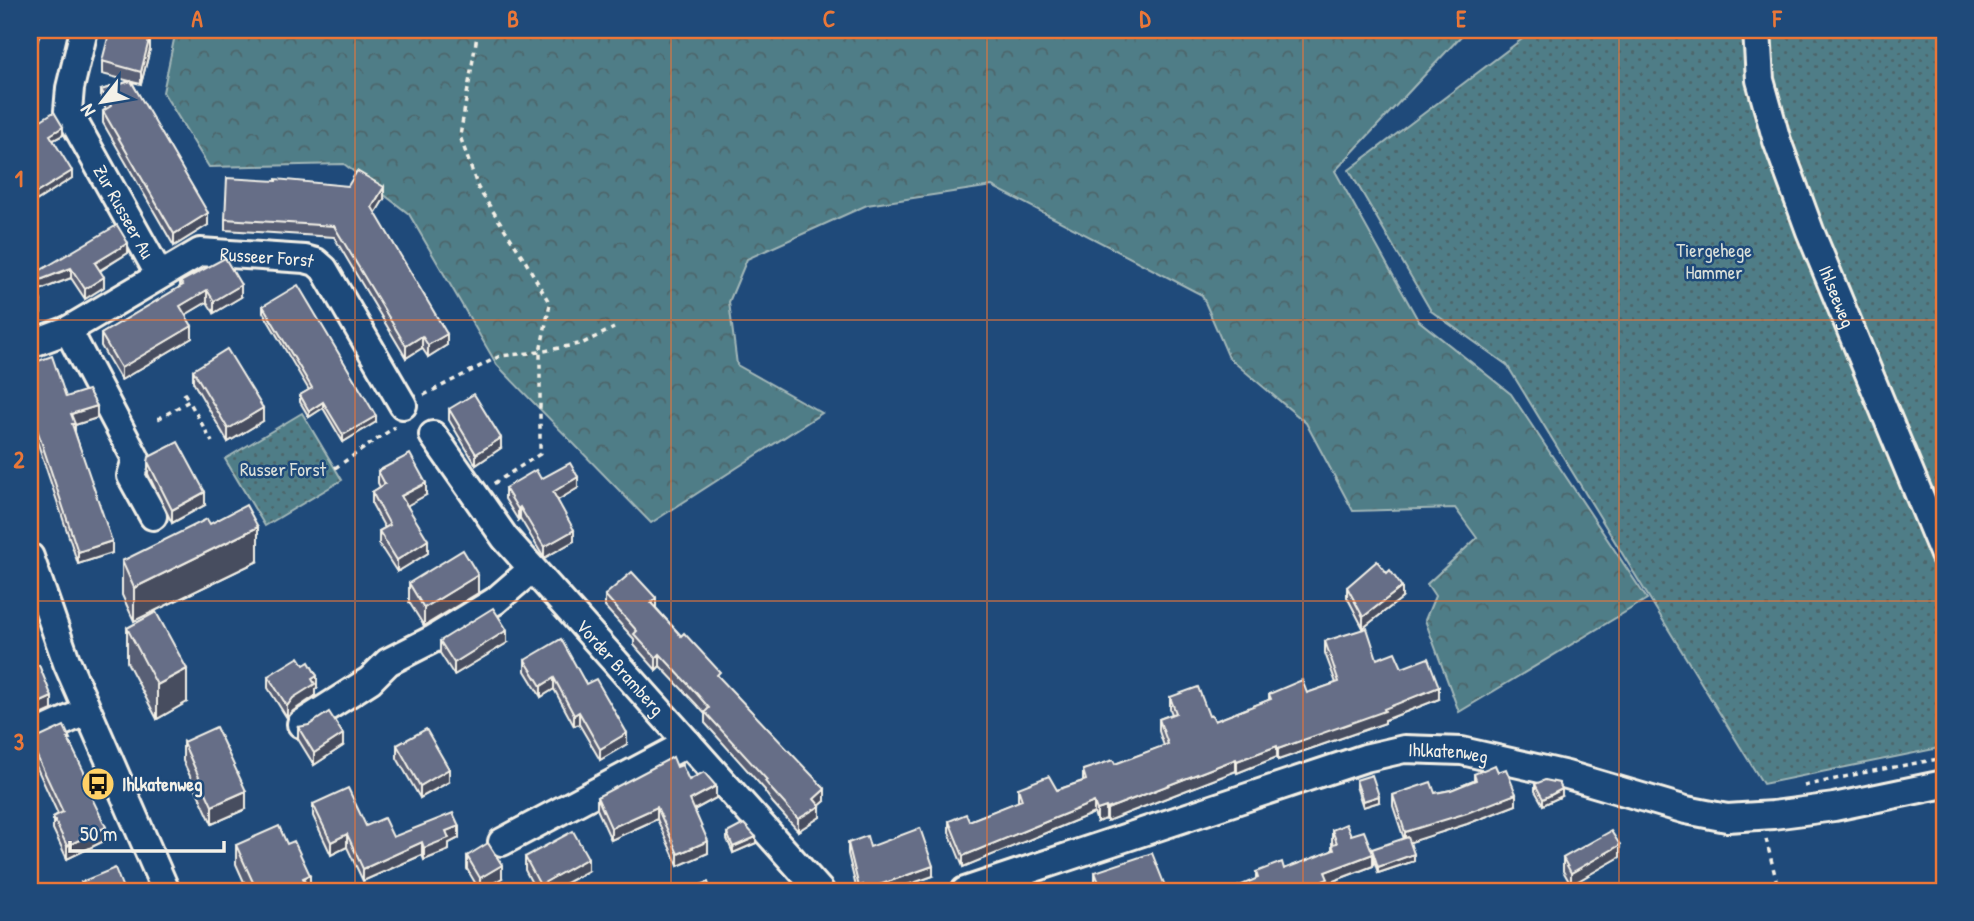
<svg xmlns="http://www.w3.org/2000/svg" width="1974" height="921" viewBox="0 0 1974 921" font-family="'Patrick Hand',sans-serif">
<defs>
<pattern id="forest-crowns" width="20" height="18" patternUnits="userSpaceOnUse" patternTransform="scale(1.75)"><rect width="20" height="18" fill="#507d87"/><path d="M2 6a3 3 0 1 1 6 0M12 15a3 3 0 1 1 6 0" fill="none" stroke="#4d656a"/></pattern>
<pattern id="park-dots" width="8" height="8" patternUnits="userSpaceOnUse" patternTransform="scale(1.75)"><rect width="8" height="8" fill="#507d87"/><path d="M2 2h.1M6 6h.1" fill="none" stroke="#4d656a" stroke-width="1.8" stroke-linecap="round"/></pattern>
</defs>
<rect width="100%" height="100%" fill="#1f4a7a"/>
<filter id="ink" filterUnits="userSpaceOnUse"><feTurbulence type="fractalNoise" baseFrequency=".0143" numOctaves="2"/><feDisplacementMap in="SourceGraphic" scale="14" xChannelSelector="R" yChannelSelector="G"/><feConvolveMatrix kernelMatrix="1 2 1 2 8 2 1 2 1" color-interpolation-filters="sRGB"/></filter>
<g filter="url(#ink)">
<path fill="url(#forest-crowns)" stroke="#a2b7b8" stroke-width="2" d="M176 30H1482L1462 35 1335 171 1418 320 1511 394 1647 599 1459 712 1425 620 1435 596 1427 584 1477 538 1455 508 1353 511 1306 423 1229 358 1202 295 992 186 867 205 747 259 729 302 737 365 822 413 651 523 497 365 409 214 344 164 209 167 163 92Z"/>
<g fill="url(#park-dots)" stroke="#a2b7b8" stroke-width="2">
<path d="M1534 30H1944V747L1763 784 1507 365 1431 311 1349 170Z"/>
<path d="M302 413 342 480 265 526 225 459Z"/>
</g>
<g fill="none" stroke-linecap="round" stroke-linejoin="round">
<defs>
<g id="minor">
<path id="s1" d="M84 30 70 88 68 111 159 274"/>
<path id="s2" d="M1757 30 1760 80 1777 141 1810 231 1944 555"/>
<path d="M68 330 136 459 131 476 153 516"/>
<path id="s3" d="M30 344 68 330 200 252 305 259 316 262 324 269 403 405"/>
<path id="s4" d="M433 435 505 538 820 891"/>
<path d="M30 557 67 663 166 891"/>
<path d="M301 724 370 680 388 662 433 639 495 601 532 569"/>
<path d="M30 737 87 711"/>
<path d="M502 842 688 743"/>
<path id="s5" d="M965 891 1365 758 1404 749 1462 751 1567 775 1686 810 1727 818 1773 815 1834 807 1944 784"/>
</g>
</defs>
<use href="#minor" stroke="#f4f1e8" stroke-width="32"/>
<g stroke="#f4f1e8" stroke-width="3.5" stroke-dasharray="5 5" stroke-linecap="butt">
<path d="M478 30 460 136 478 188 524 259 550 304 540 352V454L493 484"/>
<path d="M184 393 189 401"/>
<path d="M424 395 500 356 540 352 583 343 614 328"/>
<path d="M158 419 189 401 212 442"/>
<path d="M335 468 395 427"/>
<path d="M1804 786 1862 773 1944 758"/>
<path d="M1766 839 1779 891"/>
</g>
<use href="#minor" stroke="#1f4a7a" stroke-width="26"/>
</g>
<g fill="#585f74" stroke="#f4f1e8" stroke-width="2">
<path d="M30 30H41L34 52 30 51Z"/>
<path d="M150 38V49L141 84 132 82 208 225 174 246 103 123V111L106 109 101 101V90L130 81 102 74V61Z"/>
<path d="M30 115 41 120 63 135 53 140 72 178 36 201 30 191Z"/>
<path d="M384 199 375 213 447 345 428 357 422 348 406 358 334 237 225 230V219Z"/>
<path d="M128 253 100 271 104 287 85 299 71 278 40 290 36 283V273Z"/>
<path d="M180 282 241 297 214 313 207 302 185 315 192 338 121 380 101 346V334L180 287Z"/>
<path d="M263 306 376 422 343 442 323 408 309 417 300 402V395L309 390 263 312Z"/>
<path d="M30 364 66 397 97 418 75 425V432L112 553 78 564 30 420Z"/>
<path d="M193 370 263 421 228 442 193 382Z"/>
<path d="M449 409 501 448 476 465 449 420Z"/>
<path d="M148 462 205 505 172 523 148 474Z"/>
<path d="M378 471 426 495 407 505 428 553 397 572 379 544V531L385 528 372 504V492L380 487 378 483Z"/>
<path d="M541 479 578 488 557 500 574 541 544 558 520 518 518 520 505 499V488Z"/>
<path d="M210 524 258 561 134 621 122 595V561Z"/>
<path d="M409 583 478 593 424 626 409 602Z"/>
<path d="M1347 587 1402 598 1363 628 1347 597Z"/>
<path d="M605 595 656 608 720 679 825 801 820 805V817L798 831 773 803 765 792V790L705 723V714L697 705 660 666 656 670 634 645V639L605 607Z"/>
<path d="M127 628 187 702 157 719 127 662Z"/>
<path d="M440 641 507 643 454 675 440 653Z"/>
<path d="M1325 641 1402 668 1439 699 1385 720V723L1278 760 1277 757 1237 773 1236 771 1107 821 1106 819 1097 822 1094 813 963 867 949 832V821H969L1018 802V788L1057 790 1083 781V770L1115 764 1164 746 1159 731V719L1172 714 1170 709V697L1209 716 1215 721 1269 700V694L1307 693 1336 683 1325 653Z"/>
<path d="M525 660 586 684 627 744 600 760 579 724 574 726 554 689 541 697 525 671Z"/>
<path d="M268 676 317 688 315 689V696L293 711 287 718 268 688Z"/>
<path d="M298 727 343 746 314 765 298 739Z"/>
<path d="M30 740 70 743 90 794 106 840 67 859 53 829V817L58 814 36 766Z"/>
<path d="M183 742 246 809 212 824 183 761Z"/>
<path d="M397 745 449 782 420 798 397 758Z"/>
<path d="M677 767 689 780 716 798 694 810 708 853 678 866 657 819 611 840 597 809V797Z"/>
<path d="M1498 772 1516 805 1467 824 1410 842 1414 861 1378 873 1373 857V866L1328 883V891L1256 879V872L1284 869 1332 851V830L1351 835 1372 852 1404 839 1393 806V795L1435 793 1451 790 1474 781V774Z"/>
<path d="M1356 780 1379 802 1363 807 1356 786Z"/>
<path d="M1535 784 1562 796 1543 805 1535 791Z"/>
<path d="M313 804 393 837 459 838 449 843V850L424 860 422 855 363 881 347 847 331 855 313 816Z"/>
<path d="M727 833 756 843 733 853 727 839Z"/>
<path d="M848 843 870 847 933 876 890 891H857L848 854Z"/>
<path d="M287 844 310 891H248L236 864V845Z"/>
<path d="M467 856 502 878 480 891 467 869Z"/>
<path d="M525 857 588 871 551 891H536L525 870Z"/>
<path d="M1620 857 1571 885 1563 871V858Z"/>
<path d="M1095 872 1167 891H1099L1095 881Z"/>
</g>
<g fill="#474d5e" stroke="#f4f1e8" stroke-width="2">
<path d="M39 30H41L34 52V45Z"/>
<path d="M149 30H152L150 38V49L141 84V72Z"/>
<path d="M63 127V135L50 142V135Z"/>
<path d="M72 171V178L36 201V193Z"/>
<path d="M384 187V199L372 219V207Z"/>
<path d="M208 213V225L174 246V234Z"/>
<path d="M128 243V253L95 273V263Z"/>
<path d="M71 268V278L40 290V280Z"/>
<path d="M104 277V287L85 299V289Z"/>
<path d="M241 285V297L214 313V301Z"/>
<path d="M207 290V302L180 318V306Z"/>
<path d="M41 301V313L30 318V305Z"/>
<path d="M192 326V338L121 380V368Z"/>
<path d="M447 334V345L428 357V345Z"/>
<path d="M422 336V348L406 358V346Z"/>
<path d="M323 402V408L309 417V411Z"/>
<path d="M97 406V418L75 425V436L72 426 71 414Z"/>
<path d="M263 408V421L228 442V429Z"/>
<path d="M376 416V422L343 442V435Z"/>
<path d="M501 438V448L476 465V454Z"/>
<path d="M578 477V488L553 503V492Z"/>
<path d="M426 483V495L401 509V496Z"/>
<path d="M205 492V505L172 523V510Z"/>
<path d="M520 507V518L518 520V509Z"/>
<path d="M258 527V561L134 621V588Z"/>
<path d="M574 530V541L544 558V547Z"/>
<path d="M428 540V553L397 572V560Z"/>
<path d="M112 541V553L78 564V552Z"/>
<path d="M478 575V593L424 626V608Z"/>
<path d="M1402 587V598L1363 628V617Z"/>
<path d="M656 598V610L651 603Z"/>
<path d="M507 630V643L454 675V663Z"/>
<path d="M660 654V666L656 670V658Z"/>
<path d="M187 669V702L157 719V685Z"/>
<path d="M317 676V688L315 689V696L293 711 287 718V706L293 698 312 679Z"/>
<path d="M554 678V689L541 697V686Z"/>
<path d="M1439 687V699L1385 720V723L1278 760V749Z"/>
<path d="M52 697V710L30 720V707Z"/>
<path d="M579 712V724L574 726V715Z"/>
<path d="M627 733V744L600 760V749Z"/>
<path d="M343 734V746L314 765V753Z"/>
<path d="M1277 746V757L1237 773V761Z"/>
<path d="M36 754V766L30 769V756Z"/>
<path d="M1236 759V771L1107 821V809Z"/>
<path d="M449 769V782L420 798V786Z"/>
<path d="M716 786V798L690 812V800Z"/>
<path d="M825 789V801L817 808 820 806V817L798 831V819L814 799Z"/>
<path d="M1562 789V796L1543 805V799Z"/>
<path d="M246 791V809L212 824V806Z"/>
<path d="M1516 794V805L1467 824 1405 844V832Z"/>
<path d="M1379 796V802L1363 807V801Z"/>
<path d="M1094 802V813L963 867V856Z"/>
<path d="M657 807V819L611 840V828Z"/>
<path d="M1106 807V819L1097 822V810Z"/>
<path d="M459 826V838L449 843V850L424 860V848L446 831Z"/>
<path d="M106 827V840L67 859V846Z"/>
<path d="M347 834V847L331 855V842Z"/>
<path d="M756 837V843L733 853V847Z"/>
<path d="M708 841V853L678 866V854Z"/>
<path d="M422 842V855L363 881V869Z"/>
<path d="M1620 845V857L1571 885V873Z"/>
<path d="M1373 854V866L1328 883V891H1298L1325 872Z"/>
<path d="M1414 854V861L1378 873V867Z"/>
<path d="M588 858V871L551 891H540V885Z"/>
<path d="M502 865V878L480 891V878Z"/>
<path d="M933 866V876L890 891H865V890Z"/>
<path d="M310 875V891H303V878Z"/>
<path d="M863 885V891H859V887Z"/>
</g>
<g fill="#666e87" stroke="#f4f1e8" stroke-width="2">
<path d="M30 30H39L34 45 30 44Z"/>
<path d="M110 30H149L147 36H150L141 72 102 61Z"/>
<path d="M131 81 208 213 174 234 103 111 111 106 101 90Z"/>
<path d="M36 112 41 120 54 112 63 127 50 135 72 171 36 193 30 183V115Z"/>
<path d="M357 171 384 187 372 207 447 334 428 345 422 336 406 346 334 226 225 219 227 178 276 181V179L348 186Z"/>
<path d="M117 225 128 243 95 263 104 277 85 289 71 268 40 280 36 273Z"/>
<path d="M225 258 241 285 214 301 207 290 180 306 192 326 121 368 101 334 183 285 180 282Z"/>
<path d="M30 270 41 301 30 305Z"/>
<path d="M298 285 376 416 343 435 323 402 309 411 300 395 312 388 263 306Z"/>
<path d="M227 349 263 408 228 429 193 370Z"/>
<path d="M52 356 66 397 88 390 97 406 71 414 75 424H72L112 541 78 552 30 408V364Z"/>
<path d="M474 394 501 438 476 454 449 409Z"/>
<path d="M178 442 205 492 172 510 148 462 149 457Z"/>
<path d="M410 454 426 483 401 496 428 540 397 560 379 531 390 525 372 492 385 484 378 471Z"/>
<path d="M570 463 578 477 553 492 574 530 544 547 520 507 518 509 505 488 536 470 541 479Z"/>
<path d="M246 505 258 527 134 588 122 561 207 519 210 524Z"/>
<path d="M463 550 478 575 424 608 409 583Z"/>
<path d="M1377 561 1387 573 1390 570 1402 587 1363 617 1347 587Z"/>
<path d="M632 572 656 598 651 603 681 636 684 633 720 672 717 675 825 789 814 799 820 806 798 819 773 791 765 781 767 780 705 712 709 708 697 694 660 654 656 658 634 634 637 631 605 595Z"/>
<path d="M493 608 507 630 454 663 440 641Z"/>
<path d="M156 612 187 669 157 685 127 628Z"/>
<path d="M1367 628 1377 659 1395 652 1402 668 1428 658 1439 687 1384 709 1385 711 1278 749 1277 746 1237 761 1236 759 1107 809 1106 807 1097 810 1094 802 963 856 949 821 966 814 969 821 1022 800 1018 788 1049 776 1057 790 1086 780 1083 770 1113 760 1115 764 1168 744 1159 719 1176 713 1170 697 1198 687 1209 716 1212 715 1215 721 1271 699 1269 694 1302 680 1307 693 1339 682 1325 641Z"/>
<path d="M561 639 586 684 596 679 627 733 600 749 579 712 574 715 554 678 541 686 525 660Z"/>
<path d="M299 657 304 665 309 662 317 676 312 679 315 684 293 698 287 706 268 676Z"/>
<path d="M39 665 52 697 30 707V669Z"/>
<path d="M329 712 343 734 314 753 298 727 309 725Z"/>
<path d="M64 726 70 739H68L90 784 86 786 106 827 67 846 53 817 63 812 36 754 30 756V740L36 739Z"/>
<path d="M216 727 246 791 212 806 183 742Z"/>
<path d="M426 729 449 769 420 786 397 745Z"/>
<path d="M673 757 677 767 682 765 689 780 704 772 716 786 690 800 708 841 678 854 657 807 611 828 597 797Z"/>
<path d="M1495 765 1498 772 1506 769 1516 794 1467 813 1405 832 1393 795 1431 782 1435 793 1451 790 1476 780 1474 774Z"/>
<path d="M1372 775 1379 796 1363 801 1356 780Z"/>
<path d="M1545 780 1559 783 1562 789 1543 799 1535 784Z"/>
<path d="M348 788 366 826 384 818 393 837 453 813 459 826 446 831 449 838 424 848 422 842 363 869 347 834 331 842 313 804Z"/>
<path d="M744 824 756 837 733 847 727 833Z"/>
<path d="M1346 824 1351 835 1364 831 1373 854 1325 872 1328 879 1298 891H1228L1258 878 1256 872 1282 862 1284 869 1334 850 1332 844 1337 843 1332 830Z"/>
<path d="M279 826 287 844 294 841 310 875 303 878 309 891H257L236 845Z"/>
<path d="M920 828 933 866 865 890 863 885 859 887 848 843 867 836 870 847Z"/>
<path d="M573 831 588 858 540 885 525 857Z"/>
<path d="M1611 831 1620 845 1571 873 1563 858Z"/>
<path d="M1408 837 1414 854 1378 867 1372 849Z"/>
<path d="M488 843 502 865 480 878 467 856Z"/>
<path d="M1152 853 1167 891H1140V889L1135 891H1111L1110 888 1102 891 1095 872Z"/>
<path d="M115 868 124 891H57L83 887 81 882Z"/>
<path d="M708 882 711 891H691L690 889Z"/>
<path d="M1034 884 1037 891H1012Z"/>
</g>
</g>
<path fill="none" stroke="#ea7738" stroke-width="2" stroke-opacity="0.55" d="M355 30V891M671 30V891M987 30V891M1303 30V891M1619 30V891M30 320H1944M30 601H1944"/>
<defs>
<symbol id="bus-disc" viewBox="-11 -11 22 22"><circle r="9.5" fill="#ffd166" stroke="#1f4a7a"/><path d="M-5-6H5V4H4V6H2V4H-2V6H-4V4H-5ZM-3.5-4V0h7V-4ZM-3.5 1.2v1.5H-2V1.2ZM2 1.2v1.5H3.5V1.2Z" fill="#111"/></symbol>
</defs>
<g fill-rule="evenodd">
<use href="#bus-disc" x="79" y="765" width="38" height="38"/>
</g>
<g text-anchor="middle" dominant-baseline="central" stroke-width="5" stroke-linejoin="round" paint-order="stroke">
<g font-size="19" fill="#f4f1e8" stroke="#1f4a7a">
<text stroke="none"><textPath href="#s1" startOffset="198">Zur Russeer Au</textPath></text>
<text stroke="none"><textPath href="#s3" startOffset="261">Russeer Forst</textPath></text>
<text stroke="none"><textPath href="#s2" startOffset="280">Ihlseeweg</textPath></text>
<text stroke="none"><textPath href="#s4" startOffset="299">Vorder Bramberg</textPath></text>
<text stroke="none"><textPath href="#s5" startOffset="506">Ihlkatenweg</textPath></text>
</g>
<g font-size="19" fill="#dbe0d9" stroke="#1f4a7a">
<text x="1714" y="250">Tiergehege<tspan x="1714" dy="22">Hammer</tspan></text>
<text x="283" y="469">Russer Forst</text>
</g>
<g font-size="19" font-weight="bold" fill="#f4f1e8" stroke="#1f4a7a" text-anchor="start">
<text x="122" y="784">Ihlkatenweg</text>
</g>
</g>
<rect width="1974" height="921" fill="none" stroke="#1f4a7a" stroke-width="77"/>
<g transform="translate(102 102) rotate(239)" stroke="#1f4a7a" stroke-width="5" paint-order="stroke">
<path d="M0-5L12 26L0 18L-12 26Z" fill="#f4f1e8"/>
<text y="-10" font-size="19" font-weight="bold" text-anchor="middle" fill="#f4f1e8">N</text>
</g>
<path d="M70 841v10h154v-10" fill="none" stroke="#f4f1e8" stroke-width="3.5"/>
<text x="80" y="841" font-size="21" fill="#f4f1e8" stroke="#1f4a7a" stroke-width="5" paint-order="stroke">50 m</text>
<rect x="38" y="38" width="1898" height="845" fill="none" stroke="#ea7738" stroke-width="2.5"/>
<g font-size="23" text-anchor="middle" font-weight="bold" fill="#ea7738">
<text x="197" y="27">A</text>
<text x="513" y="27">B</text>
<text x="829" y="27">C</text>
<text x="1145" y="27">D</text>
<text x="1461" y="27">E</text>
<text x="1777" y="27">F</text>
<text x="19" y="187">1</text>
<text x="19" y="468">2</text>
<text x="19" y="750">3</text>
</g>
</svg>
